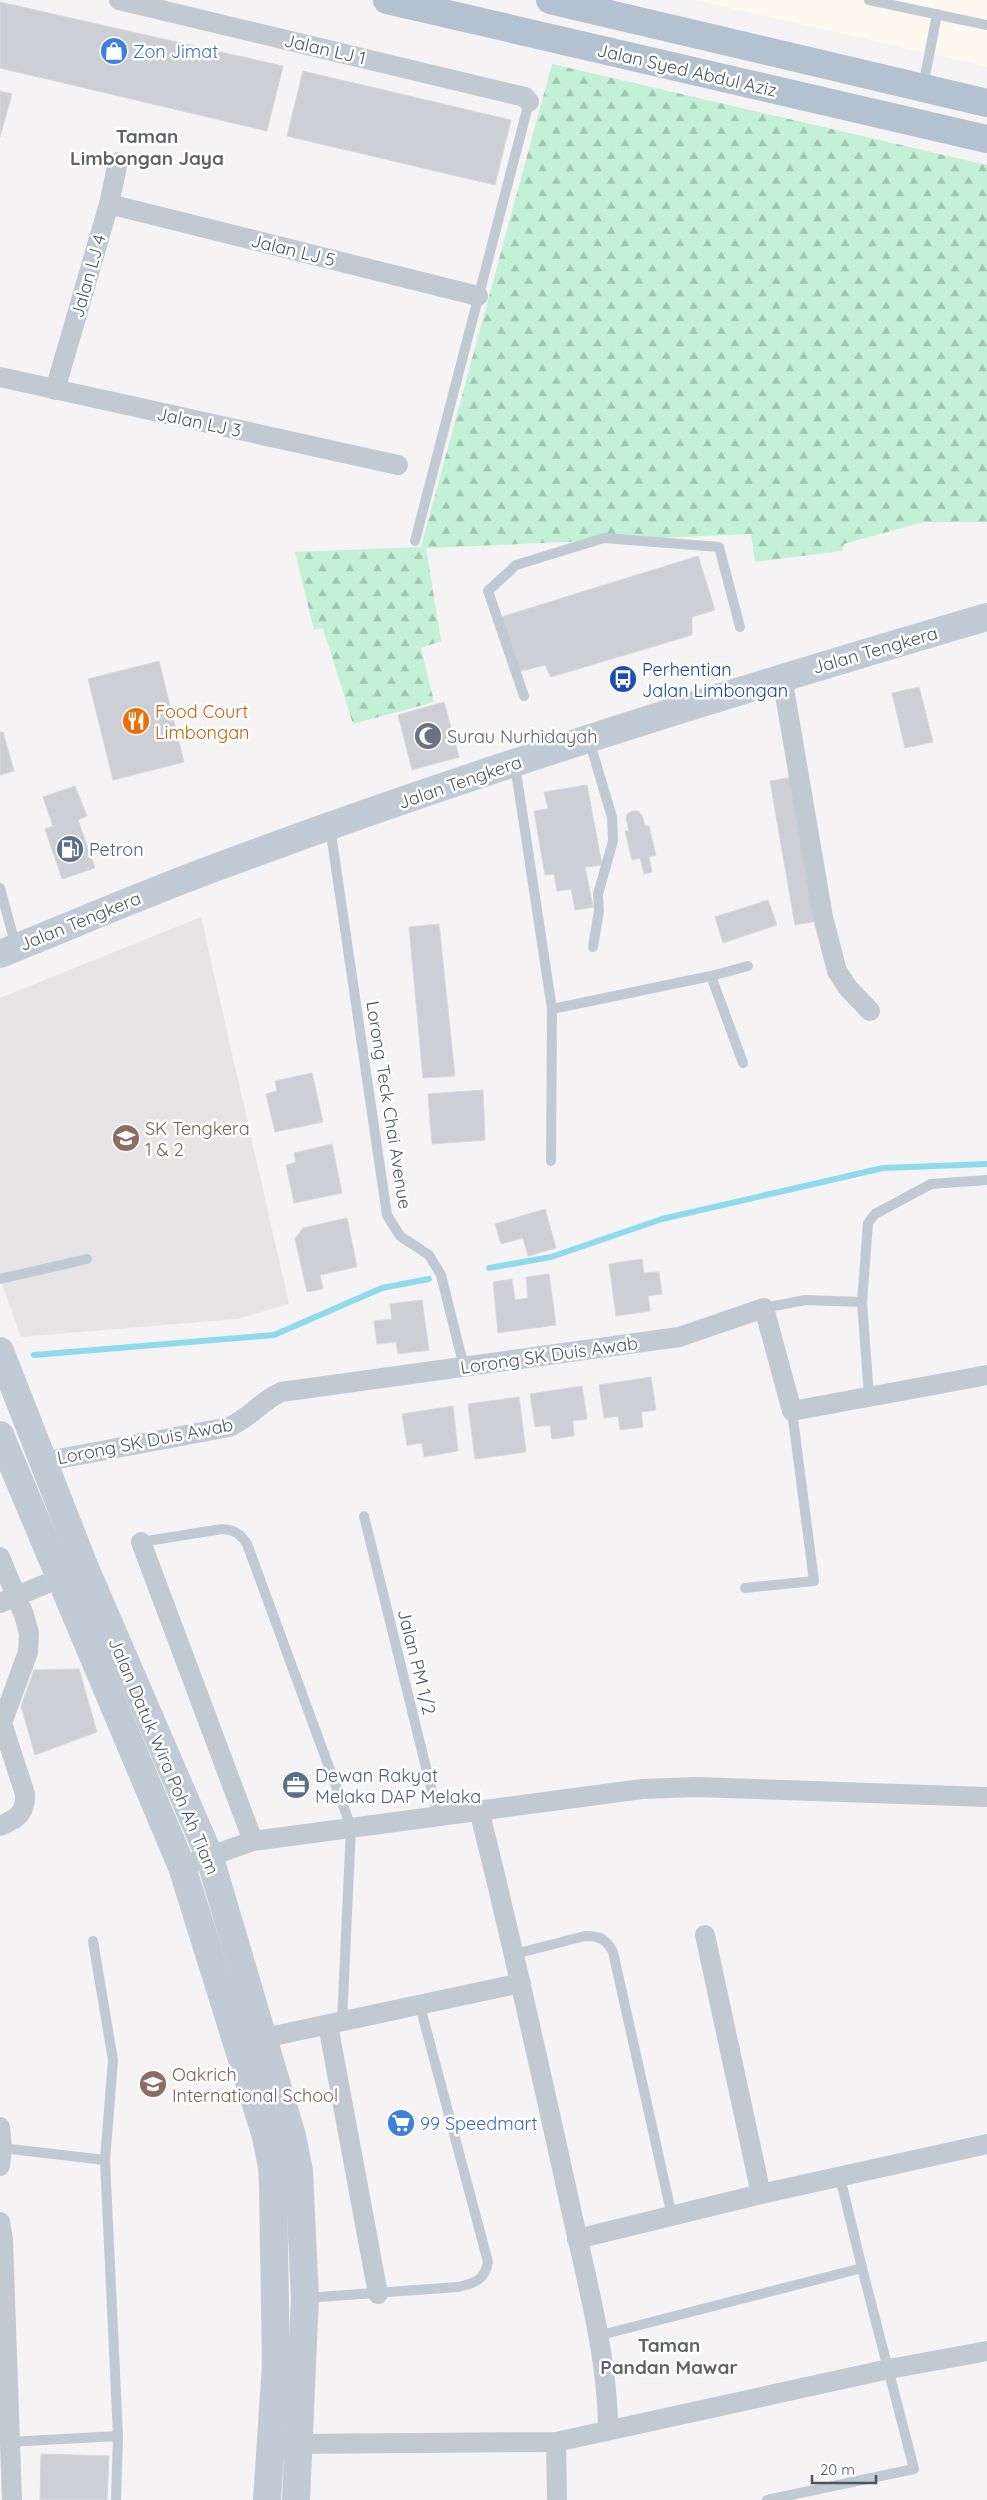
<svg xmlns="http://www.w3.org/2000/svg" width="987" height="2500" viewBox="0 0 987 2500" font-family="Quicksand,sans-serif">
<defs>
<pattern id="forest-firs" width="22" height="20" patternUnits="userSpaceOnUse" patternTransform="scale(1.25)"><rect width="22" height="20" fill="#c3f1d5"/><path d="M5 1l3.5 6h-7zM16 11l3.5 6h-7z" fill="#a0c6b0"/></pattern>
</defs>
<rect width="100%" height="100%" fill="#f5f3f3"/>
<path fill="#fdf9ef" d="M695 0H987V67Z"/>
<path fill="#e6e4e5" d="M201 917 289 1304 237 1319 21 1337 0 1279V998Z"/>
<path fill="url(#forest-firs)" d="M552 64 987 165V522H923L844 544 842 551 755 562 751 534 426 548 441 641 421 648 434 702 353 724 323 628 314 630 295 552 421 547Z"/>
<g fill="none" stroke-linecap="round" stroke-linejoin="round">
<g stroke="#90daee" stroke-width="6">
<path d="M489 1268 551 1257 662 1219 883 1168 987 1164"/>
<path d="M34 1355 274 1335 382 1288 429 1279"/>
</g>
</g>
<g fill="#cdcfd5" stroke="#d7d9de">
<path d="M0 2 283 66 267 131 0 68Z"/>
<path d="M303 71 511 120 495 185 287 136Z"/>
<path d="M0 91 12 94 0 137Z"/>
<path d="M698 556 715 610 692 617V635L551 677 545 665 518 672 501 617Z"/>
<path d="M159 661 184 762 113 780 88 679Z"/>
<path d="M919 687 933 742 905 748 892 693Z"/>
<path d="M444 702 459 757 412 770 398 715Z"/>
<path d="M0 732H3L14 771 0 775Z"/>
<path d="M793 777 818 921 795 925 770 781Z"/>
<path d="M587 785 602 865 585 867 593 907 575 910 571 889 557 891 554 874 545 875 534 811 548 809 544 792Z"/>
<path d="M75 786 87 816 78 820 95 868 62 879 45 829 53 826 43 797Z"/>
<path d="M632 811H638L642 815 645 826H649L656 855 649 857 652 872 644 874 640 858 632 860 625 831H629L626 819 627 814Z"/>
<path d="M768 900 777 925 723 943 715 917Z"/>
<path d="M439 924 455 1076 423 1078 409 927Z"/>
<path d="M312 1073 323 1122 275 1132 266 1094 277 1091 275 1081Z"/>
<path d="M483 1090 485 1140 432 1144 428 1094Z"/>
<path d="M332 1144 342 1193 294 1203 286 1165 296 1162 294 1153Z"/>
<path d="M545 1209 556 1248 528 1256 523 1238 501 1244 495 1224Z"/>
<path d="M347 1218 357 1267 320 1275 323 1289 307 1292 295 1239 303 1228Z"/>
<path d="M642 1259 644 1273 659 1272 662 1294 648 1296 650 1311 616 1316 609 1264Z"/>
<path d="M549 1274 556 1325 498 1333 493 1282 512 1279 515 1300 528 1298 526 1277Z"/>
<path d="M422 1300 429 1350 398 1354 396 1342 377 1344 374 1321 392 1319 390 1304Z"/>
<path d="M651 1377 656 1410 641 1412 643 1427 620 1430 618 1416 604 1418 599 1385Z"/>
<path d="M582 1386 587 1419 573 1421 574 1436 552 1439 550 1425 535 1427 530 1394Z"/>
<path d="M519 1397 526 1452 475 1459 468 1404Z"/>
<path d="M453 1406 458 1451 424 1457 422 1443 407 1445 402 1414Z"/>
<path d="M79 1669 97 1732 35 1755 21 1706 34 1670Z"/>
<path d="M41 2454 109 2456 107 2500H40Z"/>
</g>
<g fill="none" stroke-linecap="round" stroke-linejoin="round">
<g stroke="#c1cad2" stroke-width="10">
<path d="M869 0 987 25"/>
<path d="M923 87 937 14"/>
<path d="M415 541 529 102"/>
<path d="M524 696 488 591 516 565 604 538 719 547 740 627"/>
<path d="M589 740 612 817 613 841 598 894 599 911 593 947"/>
<path d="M515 765 552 1009 551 1161"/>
<path d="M330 827 387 1215 400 1236 429 1255 441 1275 464 1367"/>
<path d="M0 888 16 947"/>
<path d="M711 976 743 1063"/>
<path d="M552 1009 711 976 748 966"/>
<path d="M0 1279 87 1259"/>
<path d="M862 1302 869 1396"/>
<path d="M764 1308 805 1300 862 1302 868 1223 875 1214 931 1184 987 1180"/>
<path d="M364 1516 438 1816"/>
<path d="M141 1542 222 1529C234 1530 240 1533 247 1544L351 1827 342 2022"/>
<path d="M745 1588 814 1581 792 1411"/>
<path d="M93 1941 113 2060 105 2160"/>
<path d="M515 1954 585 1936C600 1936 606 1939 613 1952L672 2216"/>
<path d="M2 2148 105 2160 118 2436 116 2500"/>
<path d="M840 2177 862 2268"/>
<path d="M305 2298 458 2287C475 2283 485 2280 488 2262L420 2006"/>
<path d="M597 2336 862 2268 914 2469 767 2500"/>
<path d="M8 2442 118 2436"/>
</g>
<g stroke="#c1cad2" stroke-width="20">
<path d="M119 0 525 97 529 102"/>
<path d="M109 204 478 296"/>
<path d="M0 377 398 465"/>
<path d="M55 390 109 204 118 162"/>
<path d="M782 677 823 917 837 971 848 988 870 1011"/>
<path d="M42 1462 229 1427C250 1418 260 1402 281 1392L679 1337 764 1308 792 1411 987 1375"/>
<path d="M141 1542 253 1841"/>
<path d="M0 1557 24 1615 29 1633 28 1652 2 1723 25 1794C26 1813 17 1819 0 1826"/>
<path d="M0 1603 72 1573"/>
<path d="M479 1810C511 1937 539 2064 567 2191 583 2267 608 2353 608 2430"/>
<path d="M196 1861 253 1841 642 1789 696 1787 987 1797"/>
<path d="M705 1935 761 2194"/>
<path d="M328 2025 378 2294"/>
<path d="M264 2038 521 1983"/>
<path d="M0 2127 2 2148 0 2166"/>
<path d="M0 2222 3 2240 12 2500"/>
<path d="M577 2239 761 2194 987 2144"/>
<path d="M556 2442 557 2500"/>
<path d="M286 2444 556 2442 889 2369 987 2351"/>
</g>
<g stroke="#c1cbd6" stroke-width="28">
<path d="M0 954C70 926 139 896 209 870 465 774 725 694 987 617"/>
<path d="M0 1351 85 1568 209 1855 292 2136 299 2171 305 2298 296 2500"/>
<path d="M0 1435 182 1867 265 2133 272 2166 273 2186 276 2364 267 2500"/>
</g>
<g stroke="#b3c2d1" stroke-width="28">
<path d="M387 0 987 139"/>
<path d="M550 0 987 103"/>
</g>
</g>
<defs>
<symbol id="shop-disc" viewBox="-11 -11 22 22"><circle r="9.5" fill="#3f7fe0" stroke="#fff"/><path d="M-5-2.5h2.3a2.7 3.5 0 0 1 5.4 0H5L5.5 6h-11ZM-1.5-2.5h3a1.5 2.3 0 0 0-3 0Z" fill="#fff"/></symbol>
<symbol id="bus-disc" viewBox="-11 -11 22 22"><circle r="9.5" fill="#1a4fb4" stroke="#fff"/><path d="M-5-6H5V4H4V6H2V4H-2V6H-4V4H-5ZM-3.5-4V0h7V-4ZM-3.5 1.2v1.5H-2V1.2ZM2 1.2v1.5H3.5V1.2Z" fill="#fff"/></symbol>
<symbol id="restaurant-disc" viewBox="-11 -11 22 22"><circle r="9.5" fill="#e8710a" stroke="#fff"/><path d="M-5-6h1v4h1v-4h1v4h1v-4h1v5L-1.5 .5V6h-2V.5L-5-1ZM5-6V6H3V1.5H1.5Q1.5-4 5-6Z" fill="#fff"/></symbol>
<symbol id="mosque-disc" viewBox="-11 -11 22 22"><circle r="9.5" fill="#6b7280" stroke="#fff"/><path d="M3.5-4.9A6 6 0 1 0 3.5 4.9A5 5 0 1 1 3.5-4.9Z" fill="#fff"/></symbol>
<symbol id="fuel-disc" viewBox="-11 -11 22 22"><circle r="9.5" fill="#5c6f8a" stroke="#fff"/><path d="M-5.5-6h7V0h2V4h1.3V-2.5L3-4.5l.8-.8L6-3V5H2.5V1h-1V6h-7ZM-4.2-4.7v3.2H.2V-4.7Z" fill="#fff"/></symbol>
<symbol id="school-disc" viewBox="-11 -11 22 22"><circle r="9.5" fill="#8d6e63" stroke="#fff"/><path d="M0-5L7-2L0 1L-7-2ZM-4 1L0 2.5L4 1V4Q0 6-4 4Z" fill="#fff"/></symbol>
<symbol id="office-disc" viewBox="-11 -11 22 22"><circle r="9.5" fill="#5c6f8a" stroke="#fff"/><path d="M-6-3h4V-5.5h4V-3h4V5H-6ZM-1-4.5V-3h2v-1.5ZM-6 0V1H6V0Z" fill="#fff"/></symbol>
<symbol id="supermarket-disc" viewBox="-11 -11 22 22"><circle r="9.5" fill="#3f7fe0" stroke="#fff"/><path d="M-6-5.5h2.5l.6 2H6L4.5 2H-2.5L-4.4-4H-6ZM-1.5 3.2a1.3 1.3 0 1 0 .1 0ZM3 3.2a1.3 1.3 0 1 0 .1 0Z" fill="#fff"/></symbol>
</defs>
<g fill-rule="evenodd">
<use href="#shop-disc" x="98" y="35" width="32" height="32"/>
<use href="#bus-disc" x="607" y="663" width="32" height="32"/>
<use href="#restaurant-disc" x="120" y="705" width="32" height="32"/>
<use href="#mosque-disc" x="412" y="720" width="32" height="32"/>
<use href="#fuel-disc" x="54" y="833" width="32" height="32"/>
<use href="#school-disc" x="110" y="1122" width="32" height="32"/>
<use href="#office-disc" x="280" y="1769" width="32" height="32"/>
<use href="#school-disc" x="137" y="2068" width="32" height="32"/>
<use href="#supermarket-disc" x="385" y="2107" width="32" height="32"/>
</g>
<g text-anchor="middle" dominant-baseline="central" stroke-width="5" stroke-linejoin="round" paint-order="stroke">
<g font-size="18" fill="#4a5661" stroke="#fff">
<text transform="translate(325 49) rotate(13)">Jalan LJ 1</text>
<text transform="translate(687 70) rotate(13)">Jalan Syed Abdul Aziz</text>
<text transform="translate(293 250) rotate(14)">Jalan LJ 5</text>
<text transform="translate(88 276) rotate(-74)">Jalan LJ 4</text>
<text transform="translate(199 422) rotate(12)">Jalan LJ 3</text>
<text transform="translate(875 650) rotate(-16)">Jalan Tengkera</text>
<text transform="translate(460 782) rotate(-19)">Jalan Tengkera</text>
<text transform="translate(80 921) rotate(-22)">Jalan Tengkera</text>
<text transform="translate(389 1105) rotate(81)">Lorong Teck Chai Avenue</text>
<text transform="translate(549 1355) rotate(-8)">Lorong SK Duis Awab</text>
<text transform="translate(145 1441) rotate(-11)">Lorong SK Duis Awab</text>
<text transform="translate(417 1662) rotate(76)">Jalan PM 1/2</text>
<text transform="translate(164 1756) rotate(67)">Jalan Datuk Wira Poh Ah Tiam</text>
</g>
<g font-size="18" fill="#366cbe" stroke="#fff" text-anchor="start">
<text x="133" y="51">Zon Jimat</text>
<text x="420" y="2123">99 Speedmart</text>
</g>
<g font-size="18" fill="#164399" stroke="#fff" text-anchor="start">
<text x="642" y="669">Perhentian<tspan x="642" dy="21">Jalan Limbongan</tspan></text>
</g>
<g font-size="18" fill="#c56008" stroke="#fff" text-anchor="start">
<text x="155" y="711">Food Court<tspan x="155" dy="21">Limbongan</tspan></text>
</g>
<g font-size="18" fill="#5b616d" stroke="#fff" text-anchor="start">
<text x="447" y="736">Surau Nurhidayah</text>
</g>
<g font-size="18" fill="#4e5e75" stroke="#fff" text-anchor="start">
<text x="89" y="849">Petron</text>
<text x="315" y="1775">Dewan Rakyat<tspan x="315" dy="21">Melaka DAP Melaka</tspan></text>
</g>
<g font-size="18" fill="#785e54" stroke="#fff" text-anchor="start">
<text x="145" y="1128">SK Tengkera<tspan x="145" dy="21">1 &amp; 2</tspan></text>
<text x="172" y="2074">Oakrich<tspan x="172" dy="21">International School</tspan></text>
</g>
<g font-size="19" font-weight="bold" fill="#5f6368" stroke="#fff">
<text x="147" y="136">Taman<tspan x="147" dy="22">Limbongan Jaya</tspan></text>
<text x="669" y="2345">Taman<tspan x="669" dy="22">Pandan Mawar</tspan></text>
</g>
</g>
<path d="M812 2475v8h64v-8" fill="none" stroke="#4a5661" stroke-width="2.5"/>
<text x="820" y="2475" font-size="15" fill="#4a5661" stroke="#ffffff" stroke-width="4" paint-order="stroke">20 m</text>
</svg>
